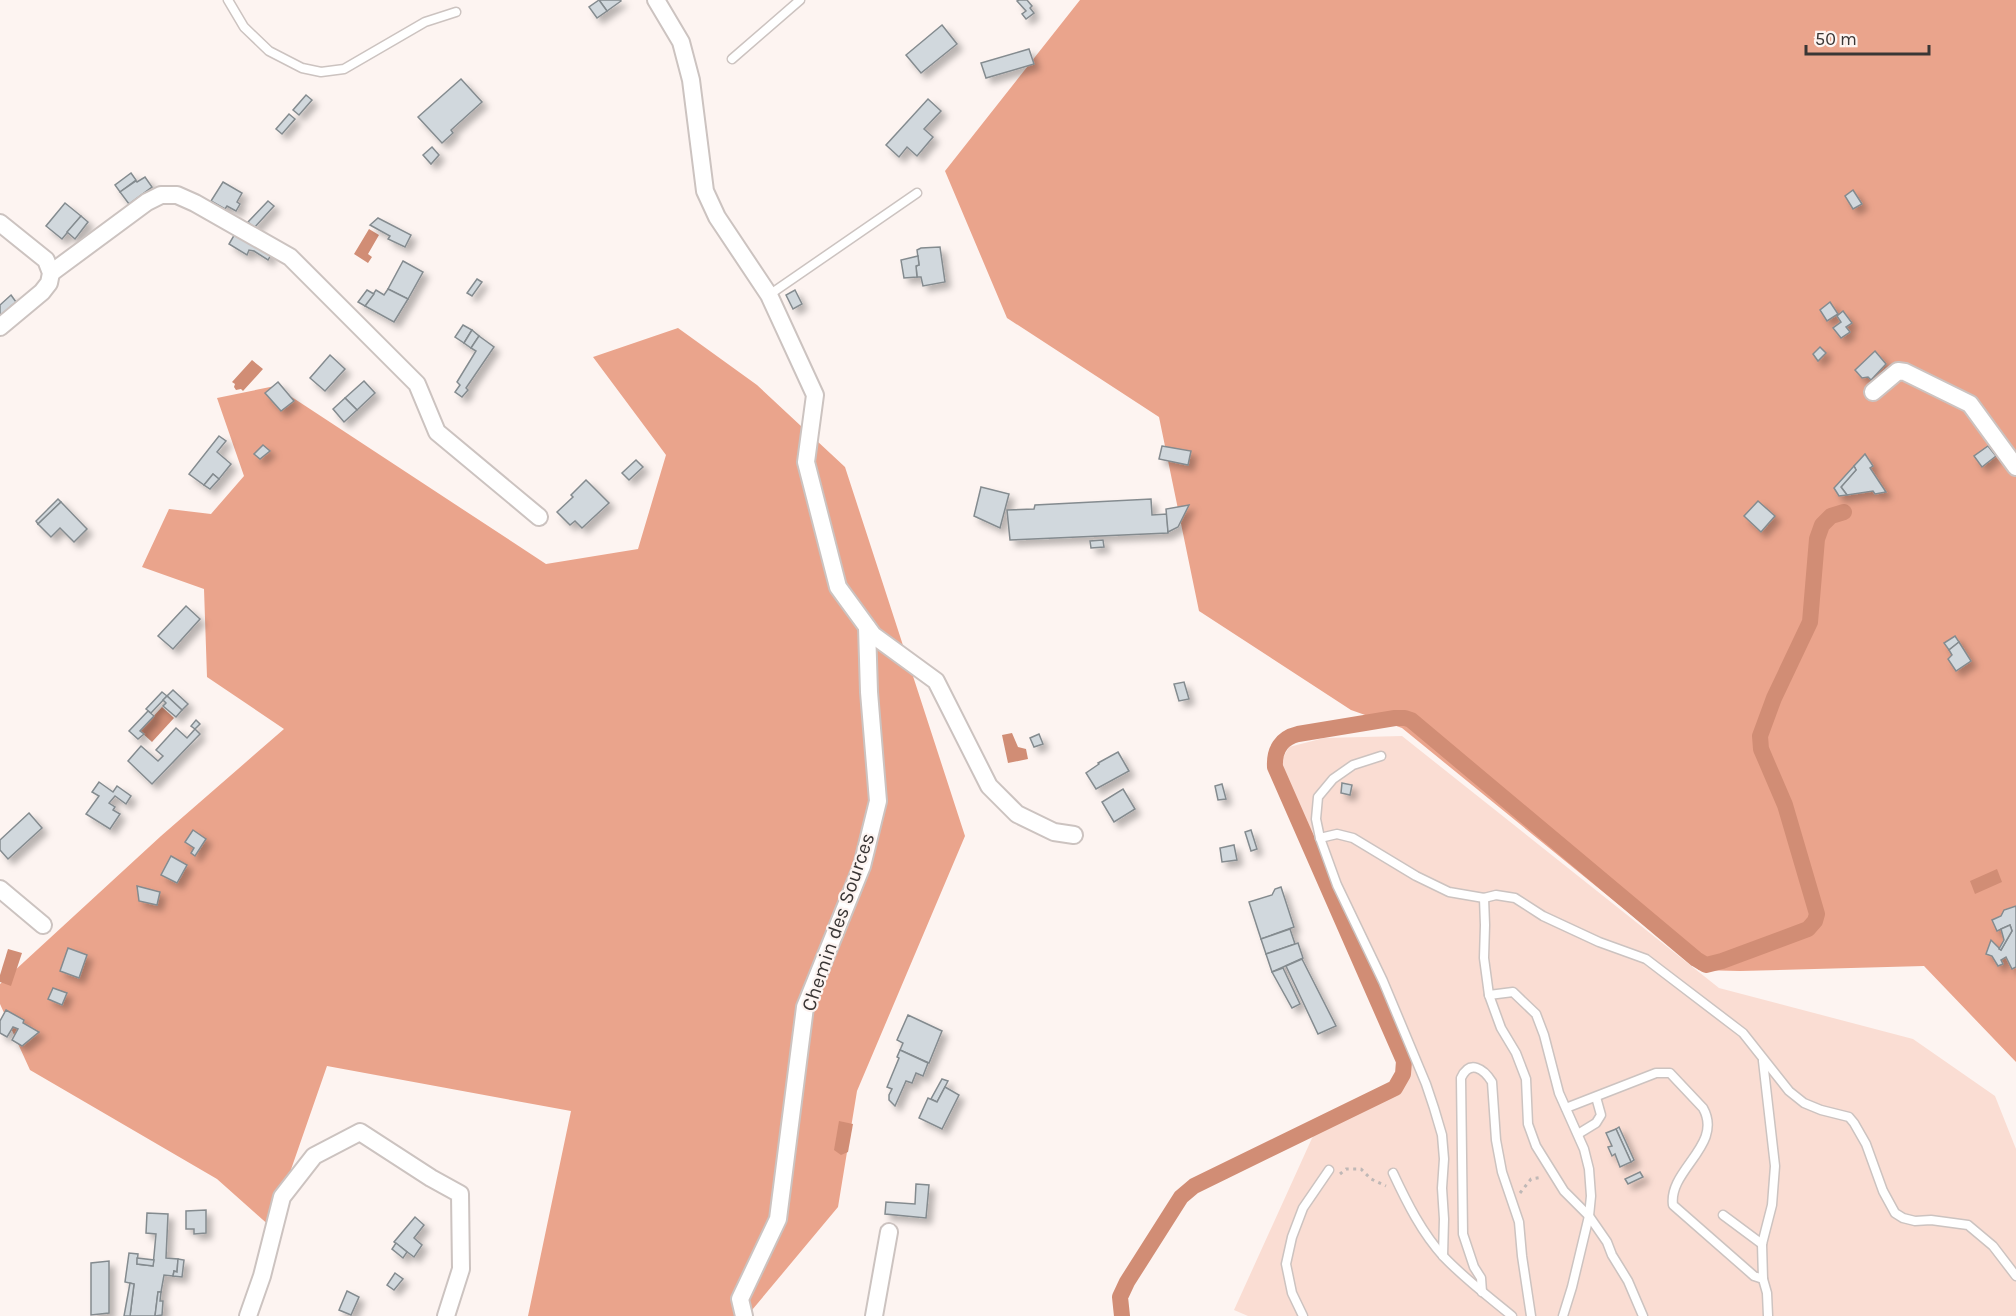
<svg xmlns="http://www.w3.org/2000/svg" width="2016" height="1316" viewBox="0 0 2016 1316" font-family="Karla,sans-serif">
<defs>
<filter id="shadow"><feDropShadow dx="5.5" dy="5.5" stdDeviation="3" flood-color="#0004"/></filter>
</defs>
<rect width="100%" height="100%" fill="#fdf4f1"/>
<path fill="#faddd3" d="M1402 736 1719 988 1913 1039 1995 1096 2016 1149V1316H1248L1234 1310 1313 1136 1397 1092 1404 1085 1411 1065 1290 794 1280 763 1289 747 1324 738Z"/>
<g fill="#eaa48c">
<path d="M1080 0H2016V1062L1924 966 1740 971 1699 970 1402 728 1351 710 1199 611 1159 417 1007 318 945 171Z"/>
<path d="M678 328 757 385 845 467 965 836 857 1091 838 1207 747 1316H528L571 1111 327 1066 271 1227 217 1179 30 1070 0 1004V984L161 836 284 729 207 677 204 589 142 567 169 509 211 514 244 476 217 398 275 386 546 564 638 549 666 455 593 357Z"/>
</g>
<g fill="#d18d75">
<path d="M369 229 379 235 368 254 372 257 368 263 354 254Z"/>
<path d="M252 360 263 369 243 391 241 389 236 390 234 387 235 384 232 382Z"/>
<path d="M162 707 174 718 152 742 140 731Z"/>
<path d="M1012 733 1018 747 1026 749 1028 759 1008 763 1002 735Z"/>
<path d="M1997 869 2002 882 1975 894 1970 881Z"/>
<path d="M8 949 22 953 11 986 0 982V975Z"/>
<path d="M839 1121 853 1124 848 1152 841 1155 834 1150Z"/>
</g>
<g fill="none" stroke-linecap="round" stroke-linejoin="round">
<path stroke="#d18d75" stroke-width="16" d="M1122 1316 1120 1297 1127 1282 1181 1197 1194 1186 1395 1088 1403 1074 1404 1061 1275 767C1274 750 1281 738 1298 734L1395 718H1405L1411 720 1696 959 1706 965 1722 961 1808 929 1815 921 1817 914 1785 805 1761 749 1760 736 1774 698 1810 622 1817 539 1822 525 1831 516 1844 512"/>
</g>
<g fill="#d1d8dd" stroke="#848b8f" stroke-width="1.5" filter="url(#shadow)">
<path d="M599 0H620L621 1 607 11Z"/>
<path d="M599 0 607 11 597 18 589 7Z"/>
<path d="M1019 0H1027L1032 6 1030 8 1034 13 1026 19 1022 14 1026 11 1017 1Z"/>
<path d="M942 25 957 44 921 73 906 55Z"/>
<path d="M1029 49 1034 64 986 78 981 63Z"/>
<path d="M461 79 482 102 451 130 453 133 442 143 418 117Z"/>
<path d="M306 95 312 100 299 115 293 110Z"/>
<path d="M928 99 941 111 924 129 933 137 917 156 907 147 899 157 886 145Z"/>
<path d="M289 114 295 119 282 134 276 129Z"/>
<path d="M432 147 439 155 431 164 423 155Z"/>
<path d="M131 173 136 180 120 192 115 185Z"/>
<path d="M145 177 152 187 129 204 120 192 136 181 137 182Z"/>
<path d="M223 182 242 193 237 202 240 204 236 211 227 206 225 209 211 201Z"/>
<path d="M1853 190 1862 204 1853 209 1845 196Z"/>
<path d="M268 201 274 206 254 228 248 222Z"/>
<path d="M65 203 81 216 62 239 46 226Z"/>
<path d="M81 216 88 222 75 239 67 232Z"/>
<path d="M378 218 411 235 405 247 388 239 390 236 370 225Z"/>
<path d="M236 232 272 253 268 260 254 251 249 250 247 255 229 244Z"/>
<path d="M940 247 945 282 923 286 921 277H917L916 266 919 265 917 250 921 248Z"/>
<path d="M918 256 919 265 916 266 917 277 904 278 901 260Z"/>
<path d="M403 261 423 272 408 299 388 289Z"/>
<path d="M477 279 482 282 472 296 467 293Z"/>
<path d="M388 289 408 299 394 322 365 306 376 290 384 295Z"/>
<path d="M367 290 374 294 365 306 358 302Z"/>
<path d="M795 290 802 304 793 309 786 295Z"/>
<path d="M11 295 16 302 0 316V305Z"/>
<path d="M1830 302 1838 314 1827 321 1820 310Z"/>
<path d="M1843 311 1852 323 1846 327 1850 332 1841 338 1833 328 1841 322 1837 316Z"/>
<path d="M463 325 472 330 464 343 455 337Z"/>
<path d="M472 330 479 336 471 348 464 343Z"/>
<path d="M479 336 494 347 466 388 468 390 462 397 455 392 460 385 457 382 476 351 471 348Z"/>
<path d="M1820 347 1826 353 1818 361 1813 354Z"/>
<path d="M1875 351 1886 364 1871 380 1868 377 1862 378 1855 370Z"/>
<path d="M330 355 345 369 325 391 310 378Z"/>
<path d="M364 381 375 393 357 410 345 398Z"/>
<path d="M278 382 294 401 281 411 265 393Z"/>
<path d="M345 398 357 410 344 422 333 409Z"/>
<path d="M219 436 226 441 217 452 231 464 219 479 213 474 204 485 189 474Z"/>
<path d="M263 445 270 451 260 459 254 454Z"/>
<path d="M1162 446 1191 451 1188 465 1159 459Z"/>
<path d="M1988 446 1996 456 1982 467 1974 456Z"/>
<path d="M1865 454 1873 466 1870 468 1886 492 1875 494 1873 491 1847 495 1841 487 1856 470 1854 466Z"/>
<path d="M636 460 643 467 629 480 622 473Z"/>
<path d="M1854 466 1856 470 1841 487 1847 495 1839 496 1834 488Z"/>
<path d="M213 474 219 479 210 489 204 485Z"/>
<path d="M586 480 609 503 582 528 575 521 570 525 557 512 573 497 571 495Z"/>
<path d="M981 487 1009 494 1000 528 974 516Z"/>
<path d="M58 499 61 502 38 524 36 521Z"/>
<path d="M1151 499 1152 515 1167 514 1168 533 1010 540 1007 510 1034 509 1035 505Z"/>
<path d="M1758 501 1775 516 1761 532 1744 516Z"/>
<path d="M61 502 87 529 74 542 60 528 51 537 38 524Z"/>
<path d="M1189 505 1178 527 1168 532 1166 509Z"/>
<path d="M1103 540 1104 547 1091 548 1090 541Z"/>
<path d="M186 606 200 619 173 649 158 636Z"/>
<path d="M1955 636 1959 642 1949 650 1944 643Z"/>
<path d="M1959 642 1971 661 1956 671 1948 659 1952 655 1949 650Z"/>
<path d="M1184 682 1189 699 1179 701 1174 684Z"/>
<path d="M173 690 188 704 182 710 167 696Z"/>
<path d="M162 692 167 696 151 713 146 709Z"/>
<path d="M167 696 182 710 176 717 163 706 166 703 163 700Z"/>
<path d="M148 711 154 716 140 731 144 734 138 739 129 731Z"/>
<path d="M196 720 200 724 195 729 200 734 152 784 128 761 141 746 158 761 163 756 156 750 176 728 187 738 195 729 191 726Z"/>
<path d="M1039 734 1043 744 1034 747 1030 738Z"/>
<path d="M1118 752 1129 771 1096 789 1086 773 1099 764 1098 763Z"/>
<path d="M99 782 113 792 117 786 131 796 126 804 115 796 109 803 115 807 113 810 120 814 110 829 86 814 99 796 92 792Z"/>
<path d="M1342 783 1352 785 1350 795 1341 793Z"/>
<path d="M1222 784 1226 799 1218 800 1215 786Z"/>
<path d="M1123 789 1135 809 1114 822 1102 802Z"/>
<path d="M29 813 42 828 8 859 0 850V840Z"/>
<path d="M193 830 206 839 195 856 191 853 194 848 185 842Z"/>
<path d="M1251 830 1257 849 1251 851 1245 832Z"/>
<path d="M1234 845 1237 860 1222 862 1220 848Z"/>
<path d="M171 856 187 865 177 883 161 875Z"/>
<path d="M137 886 160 892 157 905 139 901Z"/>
<path d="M1281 887 1294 927 1261 939 1249 902 1272 895 1275 889Z"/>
<path d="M2016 906V967L2012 969 2006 957 2001 960 2003 964 1998 966 1992 956 1986 954 1991 940 2001 950 2012 931 2010 925 1997 931 1992 920 2001 916 2004 910Z"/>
<path d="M2010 925 2012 931 2001 950 1999 949 2004 940 2001 929Z"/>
<path d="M1290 929 1295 944 1266 954 1261 939Z"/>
<path d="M1298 943 1303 958 1272 972 1266 954Z"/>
<path d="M68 948 87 955 79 978 60 971Z"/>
<path d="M1302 959 1336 1026 1318 1034 1286 966Z"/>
<path d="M1283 968 1300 1004 1292 1008 1272 972Z"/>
<path d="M53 988 67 993 62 1005 48 999Z"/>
<path d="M6 1010 24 1020 23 1023 39 1032 22 1046 12 1040 18 1029 13 1027 7 1037 0 1033V1021Z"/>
<path d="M908 1015 942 1031 929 1063 900 1050 903 1043 897 1040Z"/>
<path d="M900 1050 928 1063 923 1076 916 1073 912 1083 906 1081 895 1106 889 1100V1095L892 1089 887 1087 899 1058 897 1057Z"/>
<path d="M942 1079 948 1081 937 1102 931 1099Z"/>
<path d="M945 1087 959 1095 942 1129 919 1118 928 1098 937 1102Z"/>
<path d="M1619 1127 1634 1160 1631 1162 1616 1129Z"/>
<path d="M1616 1129 1631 1162 1620 1167 1615 1154 1612 1156 1608 1147 1612 1146 1606 1133Z"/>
<path d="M1640 1172 1643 1177 1628 1184 1625 1179Z"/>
<path d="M916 1184 929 1185 926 1218 885 1214 886 1202 915 1204Z"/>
<path d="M206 1210V1233L194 1234V1229H186V1211Z"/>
<path d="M147 1213 168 1214 166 1258 178 1259 177 1272 174 1271 173 1276 164 1275 161 1292H158L155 1316H130L134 1284 125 1282 129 1253 138 1254 137 1264 153 1266 156 1234 146 1233Z"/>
<path d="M415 1217 424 1225 414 1238 422 1245 414 1257 394 1242Z"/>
<path d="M396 1243 407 1252 403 1258 392 1249Z"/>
<path d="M137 1258 154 1260 153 1266 137 1264Z"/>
<path d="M178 1259 184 1260 182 1277 173 1276 174 1271 177 1272Z"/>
<path d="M109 1261V1313L91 1315V1263Z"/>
<path d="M395 1273 403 1279 394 1290 387 1285Z"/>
<path d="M130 1283 134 1284 130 1316H124Z"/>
<path d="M347 1291 359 1297 351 1315 339 1310Z"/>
<path d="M158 1292H161L160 1301H163L162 1315 155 1316Z"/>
</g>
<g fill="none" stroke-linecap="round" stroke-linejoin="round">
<defs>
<g id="service">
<path d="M228 0 244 27 269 51 302 68 321 72 344 69 425 22 456 12"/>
<path d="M732 59 800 0"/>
<path d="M769 295 917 193"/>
<path d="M1381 756 1353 765 1333 779 1318 797 1316 819 1320 838 1337 885 1383 981 1426 1084 1434 1108 1442 1135 1444 1159 1442 1188 1444 1219 1443 1256"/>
<path d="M1320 838 1337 834 1353 838 1416 876 1449 892 1484 898 1496 895 1515 898 1543 916 1599 942 1646 959 1743 1033 1789 1091 1804 1103 1821 1110 1849 1117 1854 1123 1866 1144 1883 1191 1895 1213 1903 1218 1915 1221 1931 1220 1968 1225 1993 1246 2016 1276"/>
<path d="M1484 898 1485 925 1484 958 1489 995 1501 1028 1516 1053 1526 1079 1528 1124 1536 1146 1564 1191 1589 1216 1607 1242 1612 1255 1628 1281 1643 1316"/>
<path d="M1489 995 1513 992 1536 1014 1544 1035 1559 1093 1584 1149 1589 1169 1591 1196 1589 1216 1572 1287 1563 1316"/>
<path d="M1763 1061 1775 1166 1772 1205 1762 1244 1763 1279 1767 1293 1768 1316"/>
<path d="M1566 1108 1656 1073H1670L1703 1108C1724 1145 1668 1170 1673 1205L1754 1276 1763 1279"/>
<path d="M1578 1134 1596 1123 1601 1115 1596 1097"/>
<path d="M1393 1173C1407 1203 1422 1233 1444 1257 1465 1279 1489 1297 1512 1316"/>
<path d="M1723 1215 1762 1244"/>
<path d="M1482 1292 1481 1278 1474 1267 1463 1234 1461 1078C1470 1059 1484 1069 1492 1082L1496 1140 1502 1172 1519 1222 1522 1256 1531 1316"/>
<path d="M1303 1316 1292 1293 1286 1264 1292 1237 1303 1208 1329 1170"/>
</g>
<g id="minor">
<path d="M656 0 681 42 691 80 705 191 717 217 769 295 815 395 806 462 838 587 873 635 936 681 989 786 1017 814 1054 832 1074 835"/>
<path d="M0 223 46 260 51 273 49 283 42 292 0 327"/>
<path d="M51 273 147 202 161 195H177L195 203 290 257 417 384 437 432 539 517"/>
<path d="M1873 392 1898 371 1905 372 1970 404 2016 467"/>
<path d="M0 889 43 925"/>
<path d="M248 1316 262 1276 282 1197 314 1156 360 1132 431 1178 460 1194 461 1269 446 1316"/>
<path d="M744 1316 740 1299 778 1219 805 1007 862 866 878 801 869 692 867 627"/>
<path d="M874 1316 889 1232"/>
</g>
</defs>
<use href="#service" stroke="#ccc3c0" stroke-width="11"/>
<use href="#minor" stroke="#ccc3c0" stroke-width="20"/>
<g stroke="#bfb8b6" stroke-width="3" stroke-dasharray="3 4.5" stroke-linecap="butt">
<path d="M1340 1174 1346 1169H1361L1371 1179 1386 1186"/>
<path d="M1520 1193 1531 1179 1543 1177"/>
</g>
<use href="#service" stroke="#fff" stroke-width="8"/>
<use href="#minor" stroke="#fff" stroke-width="16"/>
</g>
<g text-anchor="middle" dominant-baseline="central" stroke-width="4.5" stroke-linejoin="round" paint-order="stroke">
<g font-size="20" fill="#3a3635" stroke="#fdf4f1">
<text transform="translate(838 922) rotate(-71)">Chemin des Sources</text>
</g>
</g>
<path d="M1806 45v9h123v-9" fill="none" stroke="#3a3635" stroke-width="3"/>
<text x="1815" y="45" font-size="18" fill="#3a3635" stroke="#fdf4f1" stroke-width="4.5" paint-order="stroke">50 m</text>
</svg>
